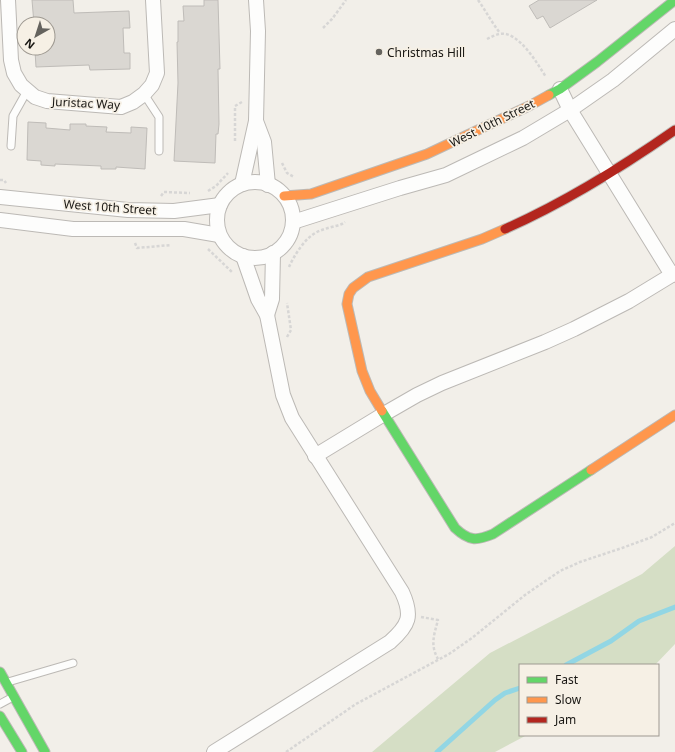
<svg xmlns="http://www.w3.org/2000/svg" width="675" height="752" viewBox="0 0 675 752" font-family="'Noto Sans',sans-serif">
<rect width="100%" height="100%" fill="#f2efe9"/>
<path fill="#d5dec5" d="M675 546V644L655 665H520V735H527L495 752H372L490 653 642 574Z"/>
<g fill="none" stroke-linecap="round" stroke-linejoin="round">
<g stroke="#92d6e4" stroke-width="5">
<path d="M566 665 611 641 639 621 675 607"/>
<path d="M437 752 495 700 505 693 520 688"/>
</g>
</g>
<g fill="#dad7d2" stroke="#bfbcb8">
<path d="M32 0H73L74 13 129 11 130 28H123L124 53H130V69L90 70 89 65 36 67 35 51 41 50V48H48V24H34Z"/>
<path d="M204 0H218L220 69H218L219 124 218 134H216L215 163 174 161 178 83 177 42H178V21H184L183 6H204Z"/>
<path d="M539 0H597L550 28 543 16 537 19 529 6Z"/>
<path d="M28 122 46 123V128L70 130V124H86V126L107 127 106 132 131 133V127L147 128 145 169 116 167V169H101V166L55 164V166L41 165V161L27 160Z"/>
</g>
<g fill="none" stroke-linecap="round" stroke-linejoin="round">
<defs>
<g id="lane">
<path d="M144 94 159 117V151"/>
<path d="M11 146 13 116 27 91"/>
<path d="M8 682 73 663"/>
<path d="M0 704 13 697"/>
</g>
<g id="street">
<path d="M8 0 11 60 14 73 21 85 35 97 47 101 121 107 133 102 144 94 152 85 157 73 153 0"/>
<path d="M560 89 570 110 672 275"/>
<path d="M256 121 264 142 268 185"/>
<circle cx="255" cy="220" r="38"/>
<path d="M242 184 256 121 258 31 256 0"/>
<path d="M0 197 128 210 174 211 220 205"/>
<path d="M0 220 73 229H184L219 235"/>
<path d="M293 222 400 188 446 175 523 138 570 110 613 80 675 29"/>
<path d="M267 315 272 299 273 253"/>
<path d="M315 456 384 414 417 395 442 383 545 342 574 329 629 301 675 273"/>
<path d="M214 752 390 642C409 625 413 616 402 592L292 418 283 395 267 315 258 299 243 256"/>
</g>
<g id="fast">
<path d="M549 95 560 89 597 62 675 0"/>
<path d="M382 411 455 528C469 541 476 541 493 534L591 470"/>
<path d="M0 672 45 752"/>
<path d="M0 716 22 752"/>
</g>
<g id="slow">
<path d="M284 196 311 194 427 154 529 106 549 95"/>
<path d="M382 411 370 391 362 371 347 304 349 294 353 288 368 277 482 239 505 229"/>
<path d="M591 470 675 415"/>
</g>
<path id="jam" d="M505 229C564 203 622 167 675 130"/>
</defs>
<use href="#lane" stroke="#bcb9b5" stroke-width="9"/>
<use href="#street" stroke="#bcb9b5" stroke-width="16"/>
<use href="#fast" stroke="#bcb9b5" stroke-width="11"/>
<use href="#slow" stroke="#bcb9b5" stroke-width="11"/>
<use href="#jam" stroke="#bcb9b5" stroke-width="11"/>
<g stroke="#d7d6d5" stroke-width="2.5" stroke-dasharray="3 2" stroke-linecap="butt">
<path d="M478 0C486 11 492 23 500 33"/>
<path d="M323 28 332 19 346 0"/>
<path d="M487 39C491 37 495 35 499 34 518 30 537 63 546 77"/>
<path d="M235 141V106L242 102"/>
<path d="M282 163 287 173 294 177"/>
<path d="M0 180H4L6 183"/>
<path d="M208 191 216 186 228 173"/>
<path d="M161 196 164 192 190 193"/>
<path d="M135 243 137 248 171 245"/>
<path d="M208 249 233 273"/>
<path d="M289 267C295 254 305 238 317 232 325 228 334 227 342 224L345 222"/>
<path d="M287 337 291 330 287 303"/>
<path d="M421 617 438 620C434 635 430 645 438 659"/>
<path d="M286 752 356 704 449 654 472 638 525 595 560 571 580 562 622 548 652 537 675 523"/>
</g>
<use href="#lane" stroke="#fdfdfc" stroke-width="7"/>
<use href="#street" stroke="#fdfdfc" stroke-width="14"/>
<use href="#fast" stroke="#63d668" stroke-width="9"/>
<use href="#slow" stroke="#ff974d" stroke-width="9"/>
<use href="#jam" stroke="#b3261e" stroke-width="9"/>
</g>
<circle fill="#65635e" stroke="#f6f0e5" stroke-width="1.5" cx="379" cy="52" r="4"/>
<g text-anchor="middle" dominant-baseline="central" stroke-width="3.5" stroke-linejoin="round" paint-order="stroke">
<g font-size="12" fill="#191713" stroke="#f6f0e5" text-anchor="start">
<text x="387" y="52">Christmas Hill</text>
</g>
<g font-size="12" fill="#191713" stroke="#f6f0e5">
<text transform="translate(86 103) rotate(3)">Juristac Way</text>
<text transform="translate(492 123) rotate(-26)">West 10th Street</text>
<text transform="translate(110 207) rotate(4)">West 10th Street</text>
</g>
</g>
<rect x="519" y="664" width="140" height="72" fill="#f6f0e5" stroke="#9e9991"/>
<rect x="527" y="677" width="20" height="6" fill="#63d668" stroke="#9e9991"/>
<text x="555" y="684" font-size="12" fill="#191713">Fast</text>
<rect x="527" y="697" width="20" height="6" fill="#ff974d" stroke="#9e9991"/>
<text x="555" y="704" font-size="12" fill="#191713">Slow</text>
<rect x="527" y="717" width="20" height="6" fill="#b3261e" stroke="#9e9991"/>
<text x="555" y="724" font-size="12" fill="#191713">Jam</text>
<g transform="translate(36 36) rotate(219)"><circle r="19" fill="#f6f0e5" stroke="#9e9991"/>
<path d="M0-3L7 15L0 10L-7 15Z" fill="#65635e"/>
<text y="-6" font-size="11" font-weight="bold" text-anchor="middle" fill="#191713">N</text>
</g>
</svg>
